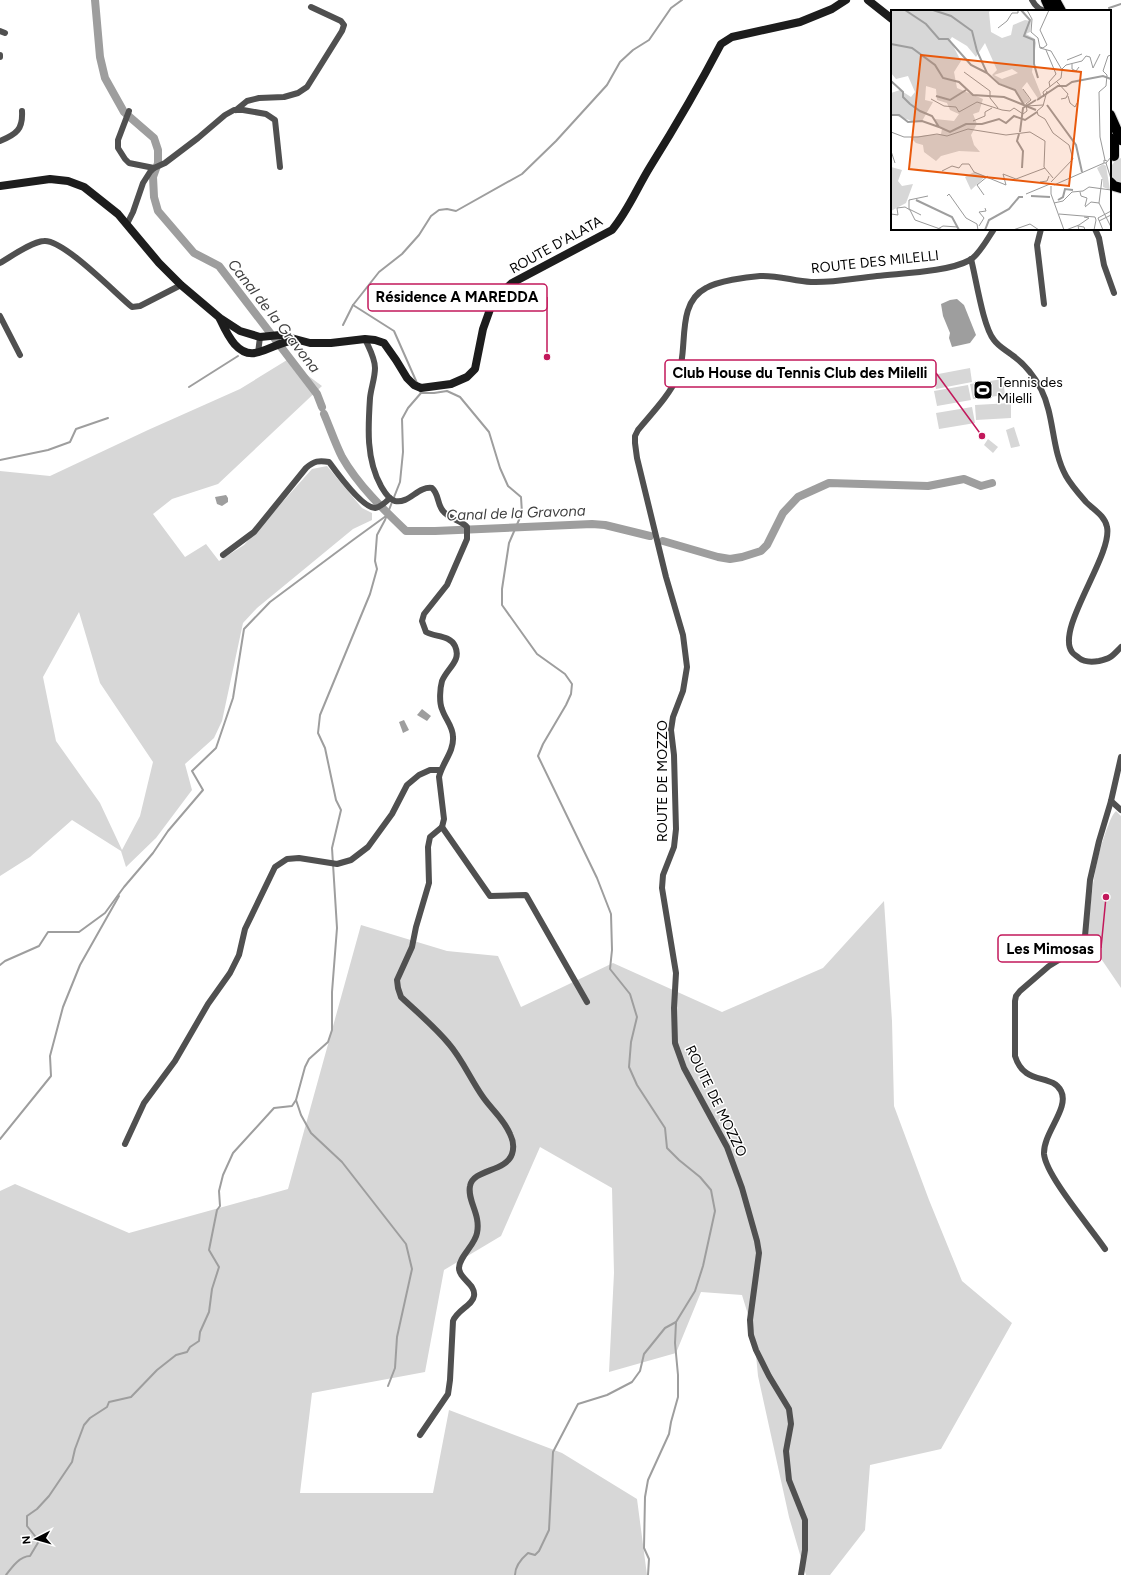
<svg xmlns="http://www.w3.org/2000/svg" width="1121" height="1575" viewBox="0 0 1121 1575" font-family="Figtree,sans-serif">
<rect width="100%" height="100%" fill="#fff"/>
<g fill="#d7d7d7" fill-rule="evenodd">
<path d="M1121 158V184C1108 178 1106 164 1121 158Z"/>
<path d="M287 360 322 386 218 484 172 499 153 514 185 557 206 544 219 561 244 545 312 469 327 466 362 508 372 513V520L353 529 257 608 243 623 222 721 214 738 185 764 192 790 156 838 126 867 121 851 72 820 30 857 0 876V471L50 476 148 430 240 389ZM79 612 100 683 153 762 140 816 122 850 100 803 56 741 43 677Z"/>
<path d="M970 368 972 382 936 389 933 375Z"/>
<path d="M1003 379 1005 395 973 399 970 384Z"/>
<path d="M968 385 971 400 937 406 934 391Z"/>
<path d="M1011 403V418L976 420 975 405Z"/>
<path d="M972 407 975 423 939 429 936 413Z"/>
<path d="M1014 427 1020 446 1011 448 1006 430Z"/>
<path d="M988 439 998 447 993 453 984 445Z"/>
<path d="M1116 811 1121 816V988L1087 938C1091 902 1093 865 1106 831 1109 824 1111 816 1116 811Z"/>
<path d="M884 901 892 1021 894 1106 929 1200 962 1281 1012 1323 941 1449 870 1465 865 1530 830 1575H806L789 1517 758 1376 754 1334 742 1295 701 1292 676 1353 609 1372 614 1273 612 1188 540 1147 501 1236 444 1270 425 1372 312 1393 300 1493H433L449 1410 562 1453 637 1499 647 1575H0V1191L15 1184 129 1233 288 1189 361 925 447 951 498 956 521 1007 613 963 722 1012 823 968Z"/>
</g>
<g fill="#9e9e9e">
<path d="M957 299 964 305 976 335 970 343 952 347 949 338 950 333 943 316 941 304 950 300Z"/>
<path d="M226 495 228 498V502L222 506 217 504 215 497Z"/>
<path d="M422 709 431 716 427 721 417 715Z"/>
<path d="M404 720 409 730 403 733 399 722Z"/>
</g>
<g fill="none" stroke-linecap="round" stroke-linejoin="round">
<g stroke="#9e9e9e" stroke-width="2">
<path d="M1109 8 1121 4"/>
<path d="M353 305 394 331 417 383"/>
<path d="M343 325 353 305 379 272 402 254 419 235 431 216 439 210 447 209 456 211 522 174 556 141 607 85 620 62 633 50 649 40 671 8 682 0"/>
<path d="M189 387 238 356"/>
<path d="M420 391 421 393H434L447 391 460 397 489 432 500 468 508 486 521 497 522 513 509 543 502 589V605L537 654 565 674 572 684 571 694 566 705 543 744 538 756 597 878 611 914 612 950 610 969 630 994 637 1017 631 1042 629 1067 637 1085 665 1128 667 1148 679 1160 700 1177 711 1190 715 1211 703 1266 695 1291 676 1322 665 1328 644 1354 640 1371 632 1382 607 1395 578 1404 553 1452 549 1530 539 1551 535 1555 528 1553C521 1559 515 1566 515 1575"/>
<path d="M0 460 48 450 70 442 76 429 108 418"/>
<path d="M0 965 5 961 39 946 48 932H79L105 913 124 887 153 853 168 831 203 790 192 771 216 748 233 698 244 629 270 602 353 540 386 516"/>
<path d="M296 1100 301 1115 311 1133 342 1162 406 1244 412 1269 397 1337 395 1368 388 1386"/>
<path d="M0 1139 51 1076 50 1056 63 1007 80 965 119 896"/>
<path d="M6 1575C12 1567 20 1556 30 1556L39 1541 27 1526V1516L37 1509 49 1496 72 1462 75 1449 84 1425 90 1418 107 1407 109 1402 131 1397 157 1370 176 1355 187 1352 190 1347 199 1341 200 1332 209 1312 212 1289 219 1267 209 1250 217 1210 220 1206 219 1191 223 1175 233 1153 274 1108 292 1106 296 1100 305 1067 309 1059 328 1042 332 1030V992L337 928 332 848 341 810 336 800 325 748 318 733 320 715 370 594 377 569 375 561 377 535 385 520 400 482 403 452 402 419 408 408 421 393"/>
<path d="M648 1575 649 1559 644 1548 645 1497 648 1480 669 1434 671 1422 678 1397V1375L675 1343 676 1322"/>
</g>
<g stroke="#9e9e9e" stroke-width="8">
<path d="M95 0 100 57 105 78 124 112 154 138 158 150V163L153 177 154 197 158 211 194 253 219 266 317 394 322 407"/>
<path d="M324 414C330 428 335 443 342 457 358 485 383 509 406 531H435L592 524 605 525 650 536"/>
<path d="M663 541 718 557 730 559 742 557 761 551 767 545 783 513 798 497 829 483 928 486 964 479 981 486 992 483"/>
</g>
<defs>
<g id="primary">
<path d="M1046 0 1051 11"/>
<path d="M1055 0 1061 11"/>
<path d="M1110 115 1121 140"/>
<path d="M1110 138 1114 145V156"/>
<path d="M1110 182 1114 186 1121 188"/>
</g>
</defs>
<use href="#primary" stroke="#dbdbdb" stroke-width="12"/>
<g stroke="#505050" stroke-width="6">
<path d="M1032 0C1035 6 1039 10 1046 11"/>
<path d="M0 31 5 33"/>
<path d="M0 55V57"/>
<path d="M236 110 247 101 259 98 284 97 298 93 307 87 342 31 344 25 341 21 311 7"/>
<path d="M129 111 118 140V148L125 159 129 163 154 168"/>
<path d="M0 141C17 134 23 129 22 111"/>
<path d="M127 224 133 212 143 183 150 172 154 168 165 163 198 138 225 115 234 110H243L266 114 275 120 280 167"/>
<path d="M1041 229 1037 245 1044 304"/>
<path d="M1095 229 1099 238 1104 265 1114 293"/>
<path d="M971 259C976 278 983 327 994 340 999 347 1006 350 1012 355 1025 364 1034 376 1041 389 1055 417 1051 449 1066 476 1071 485 1079 494 1086 502 1094 510 1105 516 1107 527 1113 555 1055 629 1072 652 1073 654 1077 656 1079 658 1084 662 1093 662 1099 661 1112 658 1112 656 1121 647"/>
<path d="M0 263C12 256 31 242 44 241 63 239 115 293 132 307L140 306 181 285"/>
<path d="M0 316 20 355"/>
<path d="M365 339C369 348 375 358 375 368 375 378 371 388 370 398 368 428 366 459 381 486 384 491 388 499 395 501 409 504 418 486 432 488 439 494 437 504 443 511 449 519 461 520 467 527V539L447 585 424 614 422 621 426 632C435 637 450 635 455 646 462 661 447 668 442 681 440 688 439 702 442 709 445 719 453 726 453 737 454 752 442 763 439 777L444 819 442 827 430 837 428 847 429 883 416 927 412 947 397 980 398 988 401 997C417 1012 435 1027 449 1044 462 1059 471 1080 483 1097 492 1110 504 1119 510 1134 513 1140 514 1148 512 1154 506 1172 473 1169 470 1186 467 1201 481 1214 477 1233 475 1245 459 1257 459 1268 459 1279 476 1284 474 1296 473 1305 457 1310 453 1321L450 1380 448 1394 420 1435"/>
<path d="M258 353 260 337"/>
<path d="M223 555 254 532 306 468C314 461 319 460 329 462 337 473 362 508 375 508 380 507 386 502 390 498"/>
<path d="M1111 801 1121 810"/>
<path d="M442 827 490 896 526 895 587 1002"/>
<path d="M125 1144 144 1103 175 1061 208 1004 230 973 239 955 245 929 275 867 287 859 299 858 337 864 351 860 368 847 392 814 407 785 419 775 430 770H440"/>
<path d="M1105 1249C1091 1228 1046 1176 1044 1154 1043 1133 1070 1108 1061 1091 1052 1073 1024 1086 1015 1056V1001L1016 996 1020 991 1049 966 1075 950 1082 944 1085 936 1090 880 1099 841 1111 801 1121 757"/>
<path d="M801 1575 805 1550V1520L789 1480 786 1451 791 1424 789 1409 769 1376 756 1350 751 1335 750 1320 759 1253 757 1241 742 1188 727 1147 684 1068 675 1043 674 1008 676 973 662 888 663 875 674 847 676 829 674 755 671 730 673 717 683 691 687 667 683 635 666 577 637 458 635 443V436L638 430C651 414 669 396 678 376 689 349 675 304 706 288 718 281 746 277 760 276 777 275 794 281 811 282 833 283 856 278 877 276 903 273 948 272 970 260 979 255 988 238 994 229"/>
</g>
<g stroke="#1d1d1d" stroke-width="8">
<path d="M868 0 892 19"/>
<path d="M0 186 50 179 68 181 84 187 118 214 159 263 181 285 220 318 240 331 260 337 280 335 310 343H331L365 339 375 340 384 343 396 360 407 378 414 385 421 388 451 384 467 377 475 369 483 329 493 301 512 283 612 230C628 211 637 188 650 167 675 127 699 86 721 44L732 37 800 22 832 9 846 0"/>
<path d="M220 319C227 334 238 359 259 352 273 348 278 343 294 340"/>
</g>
<use href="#primary" stroke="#000" stroke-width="10"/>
</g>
<defs>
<symbol id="stadium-square" viewBox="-11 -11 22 22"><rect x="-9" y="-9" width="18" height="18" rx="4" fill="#000" stroke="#fff"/><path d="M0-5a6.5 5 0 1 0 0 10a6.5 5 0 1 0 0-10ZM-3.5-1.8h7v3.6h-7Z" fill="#fff"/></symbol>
</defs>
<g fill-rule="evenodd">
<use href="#stadium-square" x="972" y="379" width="22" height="22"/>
</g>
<g text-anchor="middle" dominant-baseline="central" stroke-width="3" stroke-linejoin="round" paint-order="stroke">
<g font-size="14" fill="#000" stroke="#fff">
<text transform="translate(556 245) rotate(-29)">ROUTE D'ALATA</text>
<text transform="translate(875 262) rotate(-6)">ROUTE DES MILELLI</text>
<text transform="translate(662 781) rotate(-90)">ROUTE DE MOZZO</text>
<text transform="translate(716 1101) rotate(64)">ROUTE DE MOZZO</text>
</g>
<g font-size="14" fill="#000" stroke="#fff" text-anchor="start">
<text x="997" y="382">Tennis des<tspan x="997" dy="16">Milelli</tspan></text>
</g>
<g font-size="15" font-style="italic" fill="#3f3f3f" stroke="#fff">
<text transform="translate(274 316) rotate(52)">Canal de la Gravona</text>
<text transform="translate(516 513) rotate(-2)">Canal de la Gravona</text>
</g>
</g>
<g transform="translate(891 10)">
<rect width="220" height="220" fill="#fff"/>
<path d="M0 0H100L98 2 100 22 111 28 120 25 122 15 134 10 140 11 139 22 135 24 144 29 145 33 141 62 151 87 148 90 136 72 131 78 139 90 133 94 124 80 108 73 101 65 106 60 94 33 85 47 76 36 61 27 59 30 70 51 63 62 66 78 92 89 88 102 82 104 86 114 80 125 83 135 89 142 68 141 50 146 45 151 33 142 32 135 25 133 19 127 50 124 51 119 45 116 44 109 63 111 68 104 59 100 56 93 46 90 45 79 35 76 34 90 42 92 31 111H21L0 104V83L9 80 20 87 24 82 17 66 5 69 0 63ZM121 59 127 63 111 69 103 65ZM212 154 215 156 219 180 212 177V170L206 158ZM0 157 11 160 7 171 11 176 22 174 15 193 0 201ZM83 162 95 166 80 180 74 167Z" fill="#d7d7d7" fill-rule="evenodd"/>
<path fill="none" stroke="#9e9e9e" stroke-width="2" d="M14 0 35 14 48 29H57L80 55 96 63M42 0 60 6 81 21 86 41 96 63 108 74 124 80 133 95M130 0 139 10 133 26 143 30V54L147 68M0 34 21 38 44 55 52 68 68 72 82 85 113 87 145 100M0 71 12 82V87L19 94 29 101 41 106 48 117 59 122 75 114H91L108 109 115 113 123 106 134 110 146 102M45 86 59 90 75 80M146 90 167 76H175L181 72 212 66 220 69M156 95 185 135 191 162M0 105H8L17 112 31 111 48 117M129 122 132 98 145 90M128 124 126 131 132 141 131 158M140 186 159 187M25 190 61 207 68 220M167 190 172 187 174 179 182 180M94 220 98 210 118 199 128 187H132"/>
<path fill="none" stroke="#999" stroke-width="1" d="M136 0 141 9 140 22 147 28 149 38 160 41 171 60 170 68 152 82 153 87M107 18 116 11 121 3H127V0M149 37 152 38 156 35 149 20 158 0M155 40 165 64 158 72 159 77M176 50 191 44M181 54V59L185 61 188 57M171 59 175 55 191 51 195 46 199 47 202 58 209 44M73 62 99 81V88L107 98M166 72 177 84 175 88 170 89M156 81 152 96 146 101 147 105 154 109 162 123 178 135 182 149 160 172M177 86 179 93 184 97 186 93M40 89 53 96 65 97 68 102 86 92 111 100 119 101 123 98 132 104 136 101 135 94 140 90 132 79M136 96 152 95M82 111 94 106V102L101 98M0 122 13 127H27L46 124 56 126 77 119 115 125 139 122 154 131 153 157 162 168M0 141 4 153M214 150 209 127 208 82 215 76 216 65 212 61 217 46 220 45M216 151 213 150V153H215L220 147M215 153 220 169M51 161 61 156 68 158 71 154H78L83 162 115 175 112 164 125 169 154 158M211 169 208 193 220 217M149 172 156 171 158 166M163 175 213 153M160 176V184L173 220M189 182 190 186 196 188 194 196M135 184 159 174M93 185 86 175 97 166M56 186 58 184 75 208 86 214 87 220M163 193 172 191 181 182 192 181 198 177 220 180M194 197 200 192 208 193M18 199V190L37 186M18 199 30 205M0 204 7 205 6 198 14 197 19 200 24 210 52 220M168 204 204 207 205 210 203 220M208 211 220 205M88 216 93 208 88 202 95 201 94 198M45 220 52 216 67 217M122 220 139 214 148 220M175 220 188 215 198 208 193 207M188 220 187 216 193 217 194 220M212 220 207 208 220 201"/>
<path fill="#e8590c" fill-opacity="0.15" stroke="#e8590c" stroke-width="2" d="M30 45 190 62 178 176 18 159Z"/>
<rect width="220" height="220" fill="none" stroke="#000" stroke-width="2"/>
</g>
<path fill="none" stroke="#c2185b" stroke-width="1.5" d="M547 357L547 297M982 436L936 373M1106 897L1101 948"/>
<g fill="#c2185b" stroke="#fff" stroke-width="1.5">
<circle cx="547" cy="357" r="4"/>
<circle cx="982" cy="436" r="4"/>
<circle cx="1106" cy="897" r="4"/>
</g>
<g fill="#fff" stroke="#c2185b" stroke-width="1.5">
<rect x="368" y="284" width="179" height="27" rx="4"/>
<rect x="665" y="360" width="271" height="27" rx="4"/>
<rect x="998" y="935" width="103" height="27" rx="4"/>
</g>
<g font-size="15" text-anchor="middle" font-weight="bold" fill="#000">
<text x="457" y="302">Résidence A MAREDDA</text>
<text x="800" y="378">Club House du Tennis Club des Milelli</text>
<text x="1050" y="954">Les Mimosas</text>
</g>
<g transform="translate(36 1539) rotate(264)" stroke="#ffffff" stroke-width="3" paint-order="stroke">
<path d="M0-3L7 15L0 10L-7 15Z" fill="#000000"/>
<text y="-6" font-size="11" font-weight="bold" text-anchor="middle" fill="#000000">N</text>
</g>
</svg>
